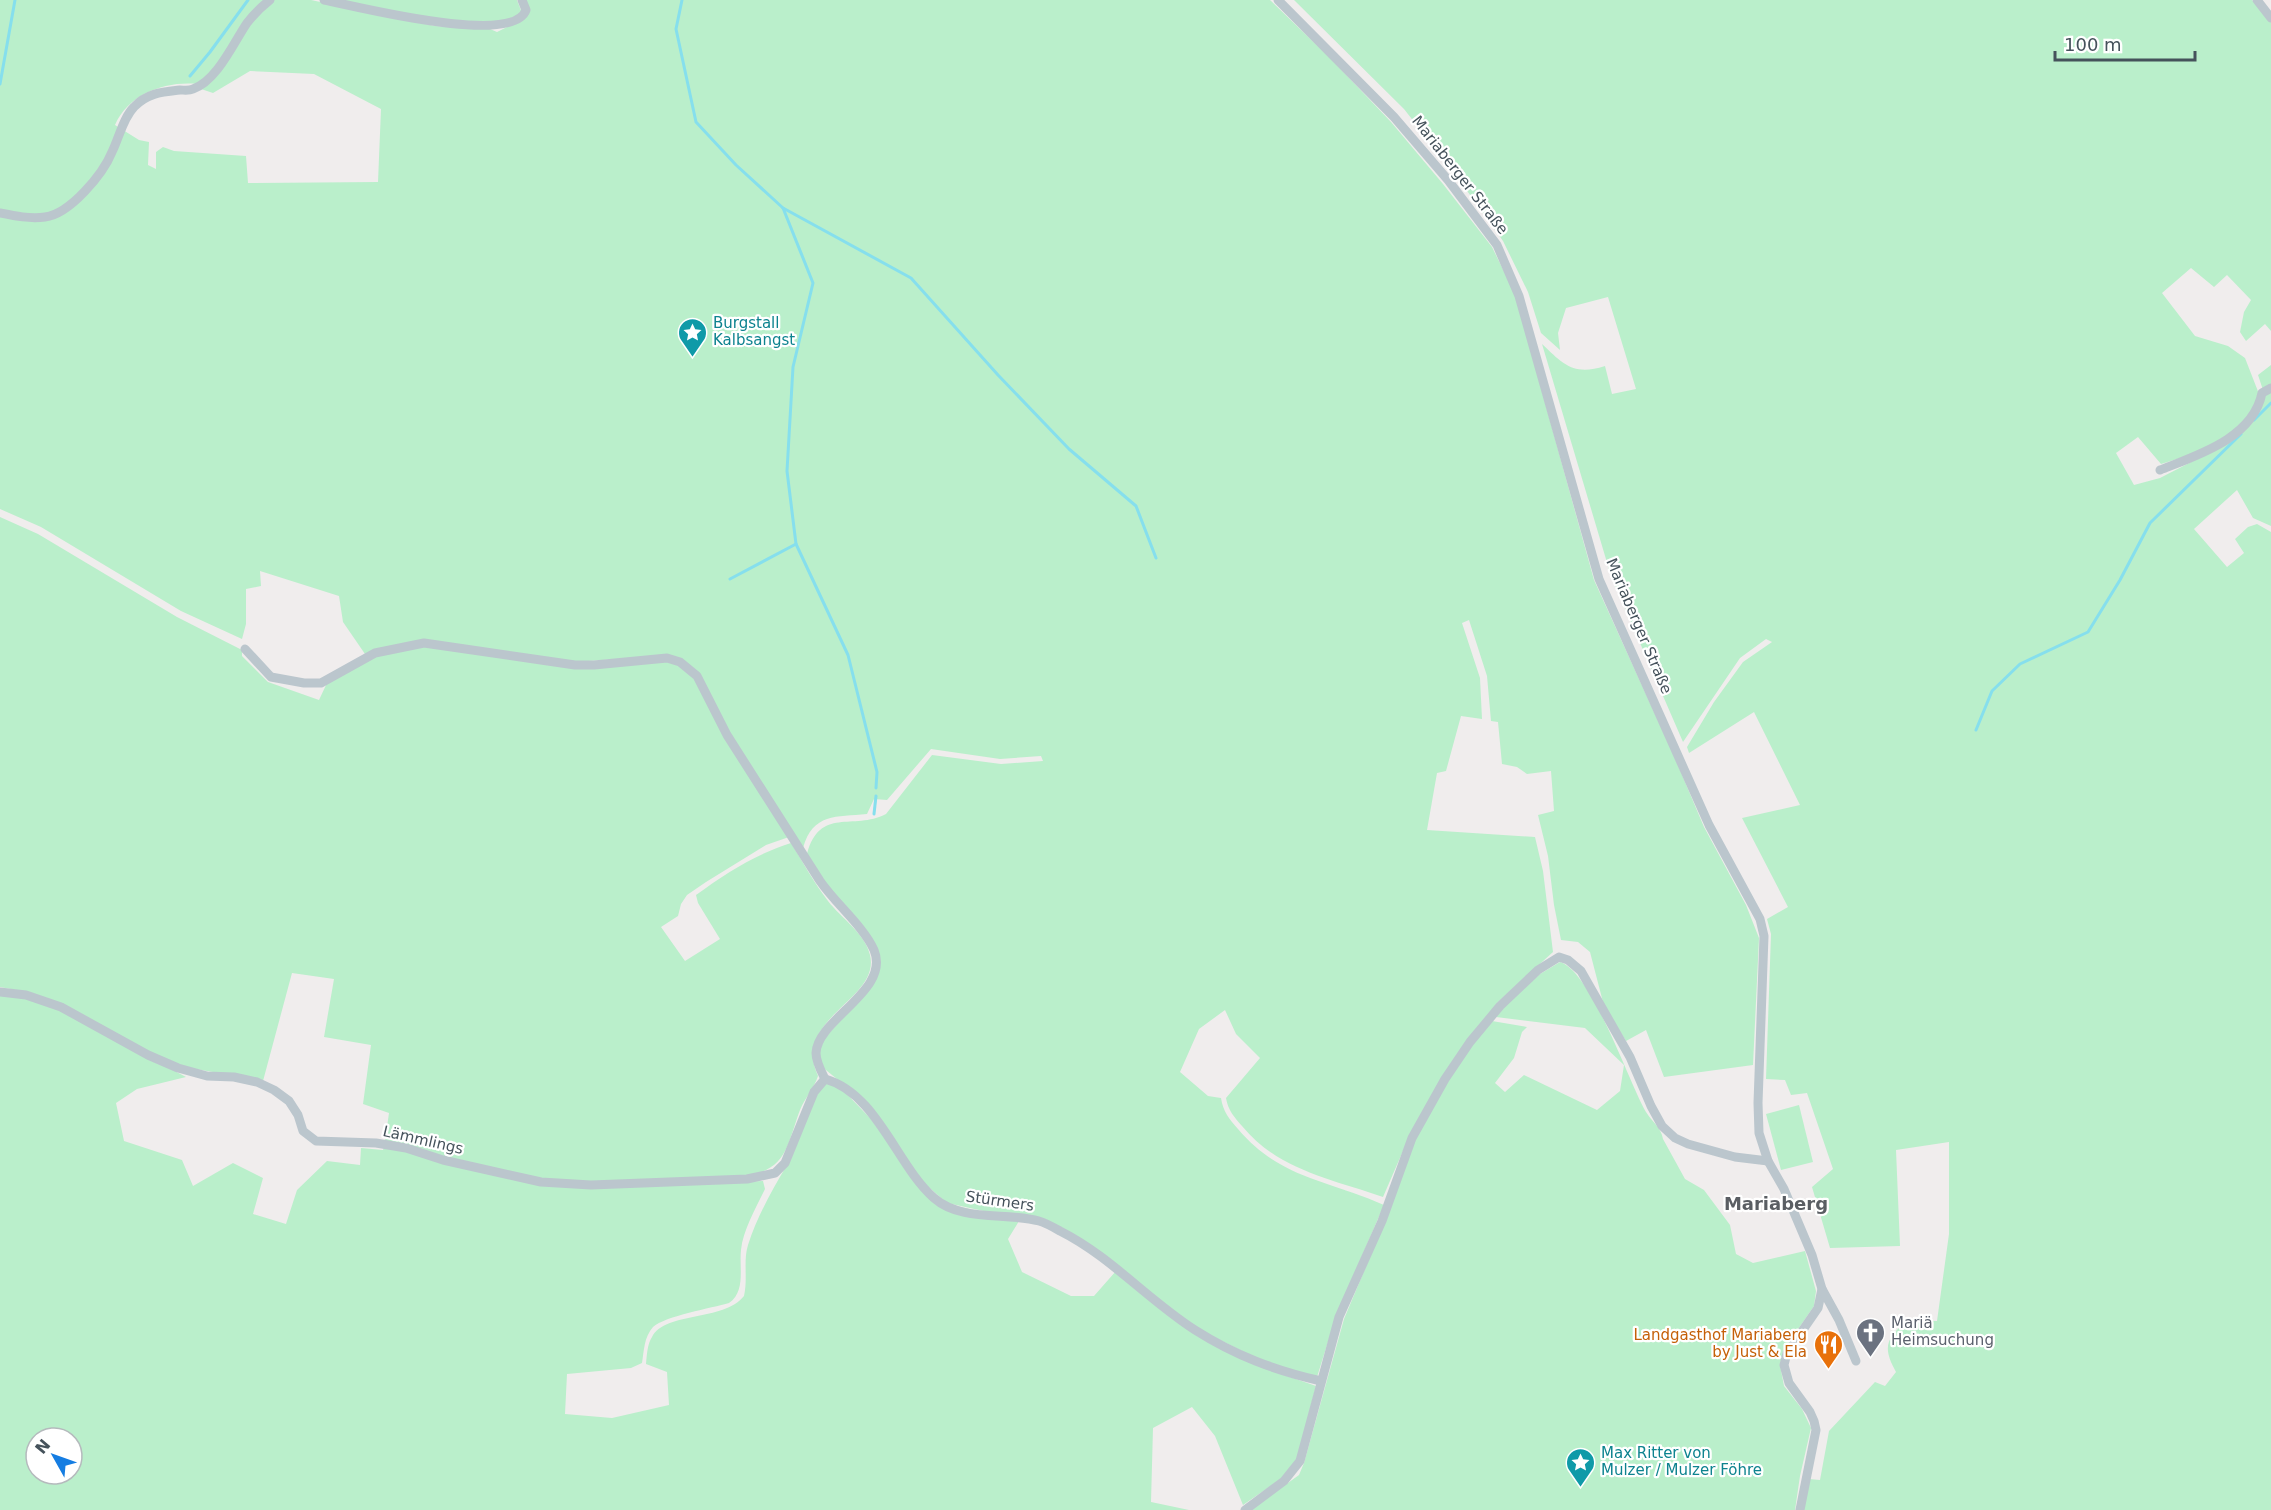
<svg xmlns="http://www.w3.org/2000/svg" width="2271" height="1510" viewBox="0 0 2271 1510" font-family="'DejaVu Sans',sans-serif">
<rect width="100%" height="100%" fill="#f0eded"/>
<g fill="#baefcb" fill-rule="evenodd">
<path d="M0 0H311L435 26 490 29 497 32 525 18 528 9 525 0H1270L1330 58 1391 122 1443 184 1492 247 1515 294 1594 580 1674 756 1704 827 1746 905 1759 938 1753 1065 1664 1077 1646 1030 1626 1041 1604 1006 1590 952 1578 942 1561 940 1554 905 1548 856 1538 815 1554 811 1551 771 1527 774 1517 767 1502 764 1498 722 1491 721 1487 676 1469 620 1462 623 1480 678 1482 719 1461 716 1446 771 1437 773 1427 830 1535 837 1543 871 1553 952 1497 1003 1409 1137 1383 1197C1331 1179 1278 1170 1242 1126 1234 1117 1228 1110 1226 1098L1260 1058 1236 1034 1225 1010 1199 1029 1180 1072 1208 1096 1221 1098C1223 1111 1229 1119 1238 1129 1280 1179 1329 1180 1384 1205L1336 1316 1317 1377 1272 1366 1196 1328 1062 1228 947 1203 925 1184 859 1097 821 1066 819 1053 824 1039 865 993 879 956 834 897 807 854C820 806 853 831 886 814L932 755 1001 764 1043 761 1041 756 1000 759 931 749 887 800 874 799 867 814C836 817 813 813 803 848L728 734 699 675 681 660 616 659 575 662 424 640 365 654 343 622 339 596 260 571 261 586 246 589V624L242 639 181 611 41 527 0 509ZM250 71 314 74 381 109 378 182 248 183 246 156 174 151 163 147 156 152V169L148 165 149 142 139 140 115 125C130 91 171 79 205 85L201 89 213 93Z"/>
<path d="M339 0H517L522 13 501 23 435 20Z"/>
<path d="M1294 0H2252L2271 22V331L2265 324 2246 341 2240 332 2244 312 2251 300 2227 275 2214 287 2191 268 2162 293 2195 336 2228 346 2245 358 2259 394 2258 405 2244 423 2230 435 2190 455 2161 464 2138 437 2116 453 2134 485 2160 478 2232 441 2262 406 2264 393 2258 375 2271 365V526L2253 518 2237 490 2194 529 2227 567 2244 553 2235 539 2248 527 2257 524 2271 532V1510H1802V1502L1809 1479 1820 1480 1829 1431 1875 1382 1885 1386 1896 1372C1882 1347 1886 1338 1908 1320L1937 1321 1949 1234V1142L1896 1150 1900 1246 1830 1248 1812 1187 1833 1169 1807 1093 1791 1095 1785 1080 1766 1079 1771 934 1767 919 1788 907 1742 818 1800 805 1754 712 1689 753 1687 747 1714 702 1743 662 1772 642 1766 639 1740 658 1683 742 1611 576 1542 344C1564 365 1574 376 1605 366L1612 394 1636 389 1608 297 1566 308 1558 333 1560 350 1541 333 1528 292 1503 241 1455 174 1404 109Z"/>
<path d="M0 517 38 534 177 617 242 650V656L268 682 319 700 327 683 376 656 424 646 535 663 655 660 680 664 695 677 789 837 766 845 706 882 687 895 681 904 678 916 661 927 685 961 720 939 698 903 696 895C726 873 756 854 791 843 803 862 814 883 828 901 841 918 865 933 870 955 881 1000 791 1018 818 1076 814 1088 805 1098 800 1110 788 1141 788 1169 749 1175 680 1179 610 1187 542 1178 489 1172 436 1154 385 1141L389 1113 363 1104 371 1045 324 1037 334 979 292 973 263 1081 179 1066 150 1052 62 1004 27 992 0 987Z"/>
<path d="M1560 962C1592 972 1628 1081 1646 1112 1652 1122 1661 1127 1663 1139L1685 1179 1704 1190 1730 1225 1736 1254 1753 1263 1805 1251 1816 1291 1814 1306 1783 1351 1780 1365 1784 1386 1802 1409 1811 1428 1800 1476 1795 1510H1250L1299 1475 1304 1463 1344 1319 1385 1221 1415 1139 1447 1080 1472 1043 1492 1021 1527 1027 1522 1032 1514 1058 1495 1083 1505 1092 1524 1075 1597 1110 1620 1091 1624 1065 1585 1028 1496 1017V1013L1540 974Z"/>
<path d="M0 994 26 998 61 1010 186 1077 137 1089 116 1103 124 1141 182 1160 193 1186 233 1163 263 1178 253 1214 286 1224 297 1190 327 1161 360 1165 361 1148 383 1150 384 1147 592 1188 763 1181 765 1189C756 1208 743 1230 741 1250 739 1268 746 1291 729 1303 712 1308 665 1316 653 1327 644 1337 644 1351 642 1363L631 1368 567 1374 565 1414 612 1418 669 1405 667 1372 646 1364C647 1355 647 1345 652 1337 666 1311 723 1322 744 1296 748 1279 743 1261 748 1245 757 1217 772 1190 787 1165 803 1139 805 1105 827 1082L839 1086 870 1118 932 1200 1019 1221 1008 1239 1022 1272 1071 1296H1094L1116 1271 1193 1332 1256 1365 1316 1386 1297 1459 1282 1478 1243 1505 1215 1436 1192 1407 1153 1428 1151 1502 1189 1510H0ZM36 1438H72V1474H36Z"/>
<path d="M1799 1105 1813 1162 1781 1170 1766 1114Z"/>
</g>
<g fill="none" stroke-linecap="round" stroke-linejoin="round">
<g stroke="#86dfed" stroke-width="3">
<path d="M682 0 676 29 696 122 736 165 783 208 813 283 793 367 787 471 796 544 848 655 877 772 876 788"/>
<path d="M190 76 210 52 248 0"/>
<path d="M0 84 15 0"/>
<path d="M783 208 911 278 998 375 1069 449 1136 506 1156 558"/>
<path d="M2254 420 2271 403"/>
<path d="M730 579 796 544"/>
<path d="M1976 730 1992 691 2020 664 2088 632 2120 580 2150 523 2241 434"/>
<path d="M874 814 876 796"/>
</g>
<g stroke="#bbc6cd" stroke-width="9">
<path d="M324 0C356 6 513 47 526 10L522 0"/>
<path d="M1278 0 1394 117 1448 180 1497 245 1519 296 1599 579 1709 825 1760 919 1764 936 1758 1103 1759 1133 1768 1161 1784 1189 1812 1255 1822 1289 1818 1308 1787 1353 1784 1365 1789 1383 1810 1412 1814 1421 1816 1430 1800 1510"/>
<path d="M2257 0 2271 18"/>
<path d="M0 213C15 216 30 219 45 217 70 214 103 174 112 152 119 138 123 118 134 107 147 93 162 92 180 90 184 90 189 91 193 89 217 81 234 42 247 23 254 14 261 7 270 0"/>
<path d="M2160 470C2198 455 2253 438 2262 393L2271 388"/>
<path d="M245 649 271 677 304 683H321L375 653 424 643 575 665H594L667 658 680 662 697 676 727 735 820 881C835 903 864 927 874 950 891 991 817 1019 816 1053 816 1062 821 1071 825 1079"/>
<path d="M0 992 26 995 61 1007 148 1055 178 1068 207 1076 234 1077 257 1082 274 1090 289 1101 298 1115 303 1131 316 1141 376 1143 406 1148 443 1160 541 1182 591 1185 747 1179 775 1173 785 1163 814 1092 825 1079"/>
<path d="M825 1079C877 1093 897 1166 934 1198 961 1222 1006 1212 1039 1221 1046 1223 1053 1227 1060 1231 1110 1256 1148 1300 1195 1330 1236 1356 1274 1370 1321 1381"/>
<path d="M1822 1289 1839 1320 1856 1361"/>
<path d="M1245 1510 1284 1481 1300 1461 1339 1317 1382 1221 1412 1138 1445 1079 1470 1042 1500 1006 1538 970 1559 957 1568 960 1581 971 1630 1057 1651 1106 1662 1126 1675 1138 1688 1144 1735 1157 1768 1161"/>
</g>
</g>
<defs>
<symbol id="sight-pin" viewBox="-11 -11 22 30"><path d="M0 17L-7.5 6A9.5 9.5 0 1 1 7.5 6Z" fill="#0f9aa8" stroke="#fff"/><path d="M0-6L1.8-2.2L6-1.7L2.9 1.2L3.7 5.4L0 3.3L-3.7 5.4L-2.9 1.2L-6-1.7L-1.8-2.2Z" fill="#fff"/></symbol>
<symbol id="church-pin" viewBox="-11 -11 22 30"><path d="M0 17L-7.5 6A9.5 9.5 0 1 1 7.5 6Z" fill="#6b7280" stroke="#fff"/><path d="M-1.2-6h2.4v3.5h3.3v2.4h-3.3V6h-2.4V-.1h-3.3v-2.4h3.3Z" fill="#fff"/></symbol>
<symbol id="restaurant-pin" viewBox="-11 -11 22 30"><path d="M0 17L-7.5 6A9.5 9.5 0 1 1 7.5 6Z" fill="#e8710a" stroke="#fff"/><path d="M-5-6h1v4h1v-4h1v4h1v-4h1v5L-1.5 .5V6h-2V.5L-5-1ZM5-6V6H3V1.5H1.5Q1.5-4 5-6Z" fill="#fff"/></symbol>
</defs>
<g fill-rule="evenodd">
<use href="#sight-pin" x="676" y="316" width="33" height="45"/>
<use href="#church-pin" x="1854" y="1316" width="33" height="45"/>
<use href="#restaurant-pin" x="1812" y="1328" width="33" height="45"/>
<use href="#sight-pin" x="1564" y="1446" width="33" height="45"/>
</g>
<g text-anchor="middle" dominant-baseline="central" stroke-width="4.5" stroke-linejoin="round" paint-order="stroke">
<g font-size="15" fill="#45525b" stroke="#fff">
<text transform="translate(1460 175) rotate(52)">Mariaberger Straße</text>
<text transform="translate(1639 626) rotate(67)">Mariaberger Straße</text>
<text transform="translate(423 1140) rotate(13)">Lämmlings</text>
<text transform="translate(1000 1201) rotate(8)">Stürmers</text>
</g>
<g font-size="15" fill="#0d838f" stroke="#fff" text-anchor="start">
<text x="713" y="323">Burgstall<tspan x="713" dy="17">Kalbsangst</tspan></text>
<text x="1601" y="1453">Max Ritter von<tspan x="1601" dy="17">Mulzer / Mulzer Föhre</tspan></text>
</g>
<g font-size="15" fill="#5b616d" stroke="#fff" text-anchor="start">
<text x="1891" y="1323">Mariä<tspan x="1891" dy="17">Heimsuchung</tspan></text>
</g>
<g font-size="15" fill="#c56008" stroke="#fff" text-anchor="end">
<text x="1807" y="1335">Landgasthof Mariaberg<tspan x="1807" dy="17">by Just &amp; Ela</tspan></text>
</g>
<g font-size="18" font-weight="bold" fill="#5a5e63" stroke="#fff">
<text x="1776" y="1203">Mariaberg</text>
</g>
</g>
<g transform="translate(54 1456) rotate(310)"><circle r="28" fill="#ffffff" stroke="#b5babd" stroke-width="1.5"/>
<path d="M0-4.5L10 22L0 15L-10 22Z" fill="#157de2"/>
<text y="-9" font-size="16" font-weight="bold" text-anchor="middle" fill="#45525b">N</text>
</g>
<path d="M2055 51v9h140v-9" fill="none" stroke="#45525b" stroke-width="3"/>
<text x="2064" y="51" font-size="18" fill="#45525b" stroke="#ffffff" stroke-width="4.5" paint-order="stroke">100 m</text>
</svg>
